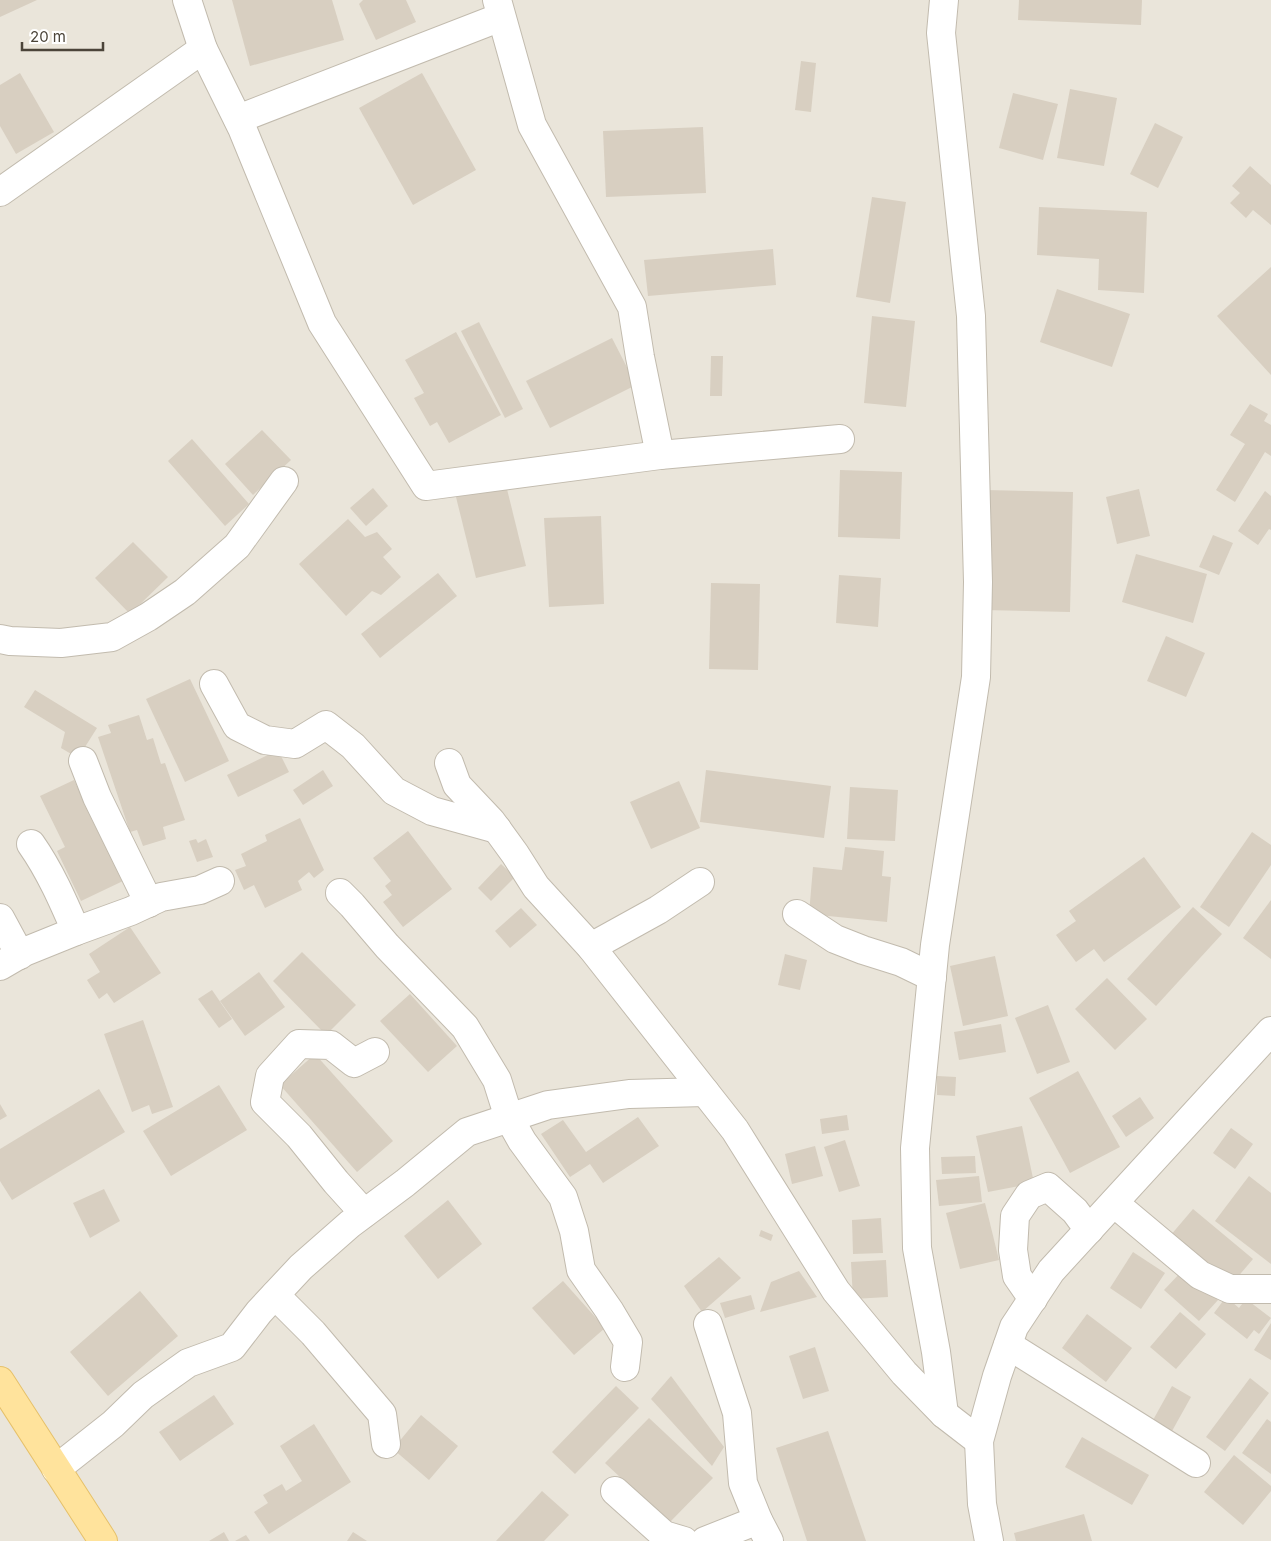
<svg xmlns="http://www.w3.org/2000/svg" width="1271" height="1541" viewBox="0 0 1271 1541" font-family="Inter,sans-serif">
<rect width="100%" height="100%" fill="#f6f3ec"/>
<rect fill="#eae5da" x="0" y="0" width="1271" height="1541"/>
<g fill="#d8cfc1">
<path d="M0 0H37L0 17Z"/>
<path d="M232 0H332L344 40 250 66Z"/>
<path d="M363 0H406L416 22 376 40 359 4Z"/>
<path d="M1019 0H1142L1141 25 1018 20Z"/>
<path d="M801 61 816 63 811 112 795 110Z"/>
<path d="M20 73 54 132 16 154 0 126V85Z"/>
<path d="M422 73 476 170 413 205 359 108Z"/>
<path d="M1070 89 1117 98 1104 166 1057 158Z"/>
<path d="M1013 93 1058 104 1043 160 999 148Z"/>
<path d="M1155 123 1183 137 1158 188 1130 174Z"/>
<path d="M703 127 706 193 606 197 603 131Z"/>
<path d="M1250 166 1271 185V225L1253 210 1246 218 1230 203 1240 193 1232 186Z"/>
<path d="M872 197 906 202 890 303 856 297Z"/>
<path d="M1039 207 1147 212 1144 293 1098 290 1099 259 1037 255Z"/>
<path d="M773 249 776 285 648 296 644 260Z"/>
<path d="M1271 267V375L1217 316Z"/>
<path d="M1057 289 1130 314 1112 367 1040 342Z"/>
<path d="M872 316 915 321 906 407 864 403Z"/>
<path d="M479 322 523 409 505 418 461 331Z"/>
<path d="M456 332 501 415 449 443 437 422 430 426 414 398 424 393 405 360Z"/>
<path d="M612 338 636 385 550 428 526 381Z"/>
<path d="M711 356H723L722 396H710Z"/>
<path d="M1250 404 1268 414 1264 421 1271 425V456L1265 452 1235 502 1216 490 1245 444 1230 435Z"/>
<path d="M262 430 291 460 253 495 225 464Z"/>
<path d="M192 439 249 504 225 526 168 461Z"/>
<path d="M840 470 902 472 900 539 838 537Z"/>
<path d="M505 481 526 566 476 578 455 493Z"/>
<path d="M373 488 388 506 366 526 350 508Z"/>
<path d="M1139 489 1150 536 1117 544 1106 497Z"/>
<path d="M985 490 1073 492 1070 612 983 610Z"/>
<path d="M1265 491 1271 496V530L1269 529 1258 545 1238 531Z"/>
<path d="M601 516 604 604 549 607 544 518Z"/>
<path d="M348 519 365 537 377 532 392 549 383 557 401 577 381 595 372 591 346 616 299 564Z"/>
<path d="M1213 535 1233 543 1219 575 1199 567Z"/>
<path d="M133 542 168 577 130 614 95 578Z"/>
<path d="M1136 554 1207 574 1193 623 1122 602Z"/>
<path d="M438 573 457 596 380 658 361 634Z"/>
<path d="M839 575 881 578 878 627 836 623Z"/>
<path d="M711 583 760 584 758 670 709 669Z"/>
<path d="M1166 636 1205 653 1186 697 1147 681Z"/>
<path d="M190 679 229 761 185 782 146 699Z"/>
<path d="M35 690 97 728 78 758 61 748 65 732 24 707Z"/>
<path d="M139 715 147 740 153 738 161 764 165 763 185 820 163 827 166 839 143 846 137 830 130 832 98 737 111 733 108 725Z"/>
<path d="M278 750 289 772 238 797 227 775Z"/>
<path d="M323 770 333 786 303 805 293 790Z"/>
<path d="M706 770 831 786 824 838 700 822Z"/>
<path d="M74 780 123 881 81 901 57 851 65 847 40 796Z"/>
<path d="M679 781 700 828 651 849 630 802Z"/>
<path d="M850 787 898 790 895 841 847 839Z"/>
<path d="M300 818 324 870 314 878 309 872 298 881 302 890 265 908 254 885 244 890 235 870 246 866 241 854 267 841 265 835Z"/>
<path d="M408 831 452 889 403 927 383 902 392 895 385 886 391 881 373 858Z"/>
<path d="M1252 832 1271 845V865L1229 927 1200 907Z"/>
<path d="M196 839 198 843 206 839 213 857 197 862 189 841Z"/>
<path d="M845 847 884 851 882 876 891 877 887 922 809 914 813 867 842 870Z"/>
<path d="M1144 857 1181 907 1104 962 1094 949 1076 962 1056 935 1076 921 1069 911Z"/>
<path d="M501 864 515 877 491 901 478 888Z"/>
<path d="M1271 900V959L1243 938Z"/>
<path d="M1193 907 1222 934 1156 1006 1127 979Z"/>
<path d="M521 908 537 925 510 948 495 931Z"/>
<path d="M130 927 161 973 114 1003 107 993 99 999 87 980 100 972 89 954Z"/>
<path d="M302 952 356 1005 326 1035 273 981Z"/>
<path d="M785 954 807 960 800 990 778 985Z"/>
<path d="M995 956 1008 1016 963 1026 950 966Z"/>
<path d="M259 972 285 1007 245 1036 220 1001Z"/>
<path d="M1107 978 1147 1019 1115 1050 1075 1009Z"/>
<path d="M212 990 232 1019 219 1028 198 999Z"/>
<path d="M410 994 457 1046 428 1072 380 1021Z"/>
<path d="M1048 1005 1070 1062 1037 1074 1015 1018Z"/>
<path d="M143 1020 173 1107 152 1114 149 1105 132 1112 104 1034Z"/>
<path d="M1001 1024 1006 1052 959 1060 954 1032Z"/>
<path d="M315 1054 393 1141 357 1172 280 1085Z"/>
<path d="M1078 1071 1120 1147 1070 1173 1029 1098Z"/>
<path d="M937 1076 956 1077 955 1096 937 1095Z"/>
<path d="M219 1085 247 1130 171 1176 143 1131Z"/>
<path d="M99 1089 125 1132 12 1200 0 1181V1149Z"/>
<path d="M1140 1097 1154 1118 1126 1137 1112 1116Z"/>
<path d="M0 1104 7 1116 0 1120Z"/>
<path d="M847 1115 849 1130 822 1134 820 1119Z"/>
<path d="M638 1117 659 1146 603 1183 590 1164 570 1177 541 1134 563 1120 586 1152Z"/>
<path d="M1022 1126 1034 1183 988 1192 976 1136Z"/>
<path d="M1231 1128 1253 1144 1235 1169 1213 1153Z"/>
<path d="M845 1140 860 1186 839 1192 824 1147Z"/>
<path d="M815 1146 823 1176 792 1184 785 1154Z"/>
<path d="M975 1156 976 1173 942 1174 941 1157Z"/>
<path d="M979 1176 982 1202 939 1206 936 1180Z"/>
<path d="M1249 1176 1271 1193V1264L1215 1221Z"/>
<path d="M104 1189 120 1221 90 1238 73 1203Z"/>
<path d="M448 1200 482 1244 438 1279 404 1236Z"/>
<path d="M985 1203 999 1260 960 1269 946 1213Z"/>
<path d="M1193 1209 1253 1259 1230 1286 1170 1236Z"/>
<path d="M881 1218 883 1253 853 1254 852 1220Z"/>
<path d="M761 1230 773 1235 771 1241 759 1236Z"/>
<path d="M1133 1252 1165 1273 1141 1309 1110 1288Z"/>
<path d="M719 1257 741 1278 702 1312 684 1286Z"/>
<path d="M886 1260 888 1297 853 1299 851 1262Z"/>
<path d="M1184 1269 1218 1300 1199 1321 1164 1290Z"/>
<path d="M799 1271 817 1297 760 1312 771 1282Z"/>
<path d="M563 1281 605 1328 574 1355 532 1308Z"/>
<path d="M140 1291 178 1336 108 1396 70 1352Z"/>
<path d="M751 1295 755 1309 725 1318 720 1303Z"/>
<path d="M1226 1297 1239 1308 1246 1299 1271 1318 1259 1334 1254 1330 1247 1339 1214 1313Z"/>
<path d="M1180 1312 1206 1334 1176 1369 1150 1347Z"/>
<path d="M1087 1314 1132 1348 1106 1382 1062 1348Z"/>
<path d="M1271 1323V1360L1254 1350Z"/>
<path d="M815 1347 829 1391 803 1399 789 1356Z"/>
<path d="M671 1376 724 1447 712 1466 651 1399Z"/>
<path d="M1250 1378 1269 1393 1225 1451 1206 1437Z"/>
<path d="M616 1386 639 1408 575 1474 552 1452Z"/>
<path d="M1172 1386 1191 1397 1172 1431 1153 1420Z"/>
<path d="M214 1395 234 1424 180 1461 159 1432Z"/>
<path d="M421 1415 458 1446 429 1480 393 1449Z"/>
<path d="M649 1418 713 1478 669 1523 605 1463Z"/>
<path d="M1267 1419 1271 1422V1474L1242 1453Z"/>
<path d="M314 1424 351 1482 269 1534 254 1512 268 1503 263 1495 282 1484 286 1491 302 1481 280 1446Z"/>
<path d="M828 1431 866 1541H807L776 1448Z"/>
<path d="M1082 1437 1149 1475 1132 1505 1065 1467Z"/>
<path d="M1234 1455 1271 1486V1491L1243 1525 1204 1492Z"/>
<path d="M542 1491 569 1515 544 1541H496Z"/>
<path d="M1084 1514 1092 1541H1016L1014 1533Z"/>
<path d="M224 1532 229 1541H209Z"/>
<path d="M353 1532 367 1541H347Z"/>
<path d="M246 1535 250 1541H235Z"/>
</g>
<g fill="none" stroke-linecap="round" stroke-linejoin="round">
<defs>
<g id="minor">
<path d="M187 0 203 49"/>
<path d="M497 0 532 125 632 307 640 357 660 455"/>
<path d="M238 119 501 17"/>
<path d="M0 192 203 49 242 128 322 323 426 486 660 455 840 439"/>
<path d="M0 639 10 641 61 643 112 637 148 617 185 592 237 546 284 481"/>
<path d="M214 684 237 726 265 740 295 744 326 725 353 746 394 791 432 811 497 829"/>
<path d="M83 761 97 797 149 903"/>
<path d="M449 763 457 785 491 821 515 854 536 887 591 947 735 1130 836 1291 904 1373 944 1414 979 1441"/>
<path d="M31 844C50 871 63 901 76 931"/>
<path d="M340 893 352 905 387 946 465 1027 497 1080 509 1118 522 1141 563 1197 574 1231 581 1270 609 1310 628 1342 625 1367"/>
<path d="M797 914 835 939 863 950 901 962 932 977"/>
<path d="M0 918 20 955"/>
<path d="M591 947 658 910 700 882"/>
<path d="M0 966 24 952 76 931 131 911 161 897 200 890 220 881"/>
<path d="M1114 1203 1200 1275 1230 1289H1271"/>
<path d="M364 1213 336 1182 299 1136 265 1102 270 1076 299 1044 331 1045 354 1063 375 1052"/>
<path d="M275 1295 313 1333 382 1414 386 1444"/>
<path d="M1033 1299 1017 1276 1013 1250 1015 1216 1029 1195 1048 1187 1075 1211 1089 1230"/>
<path d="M708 1324 737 1413 743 1483 758 1520 769 1541"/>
<path d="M1008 1345 1196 1463"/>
<path d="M944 1414 936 1352 917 1248 915 1148 935 945 976 677 978 582 971 316 941 33 944 0"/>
<path d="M56 1469 113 1424 143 1395 188 1363 232 1347 259 1312 301 1267 350 1224 405 1183 467 1132 548 1105 629 1094 705 1092"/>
<path d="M615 1491 664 1535 684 1541"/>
<path d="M705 1541 758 1520"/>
<path d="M989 1541 982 1504 979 1441 997 1376 1014 1327 1051 1271 1271 1031"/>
</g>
<path id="major" d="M0 1381 103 1541"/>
</defs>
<use href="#minor" stroke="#c2bbae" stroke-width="30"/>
<use href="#major" stroke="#e6c16a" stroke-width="30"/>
<use href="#minor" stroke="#fff" stroke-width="28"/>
<use href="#major" stroke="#ffe39c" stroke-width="28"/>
</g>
<path d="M22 42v8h81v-8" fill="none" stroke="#4b4439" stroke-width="2.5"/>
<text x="30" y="42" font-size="15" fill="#4b4439" stroke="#ffffff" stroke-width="4" paint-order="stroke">20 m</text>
</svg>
